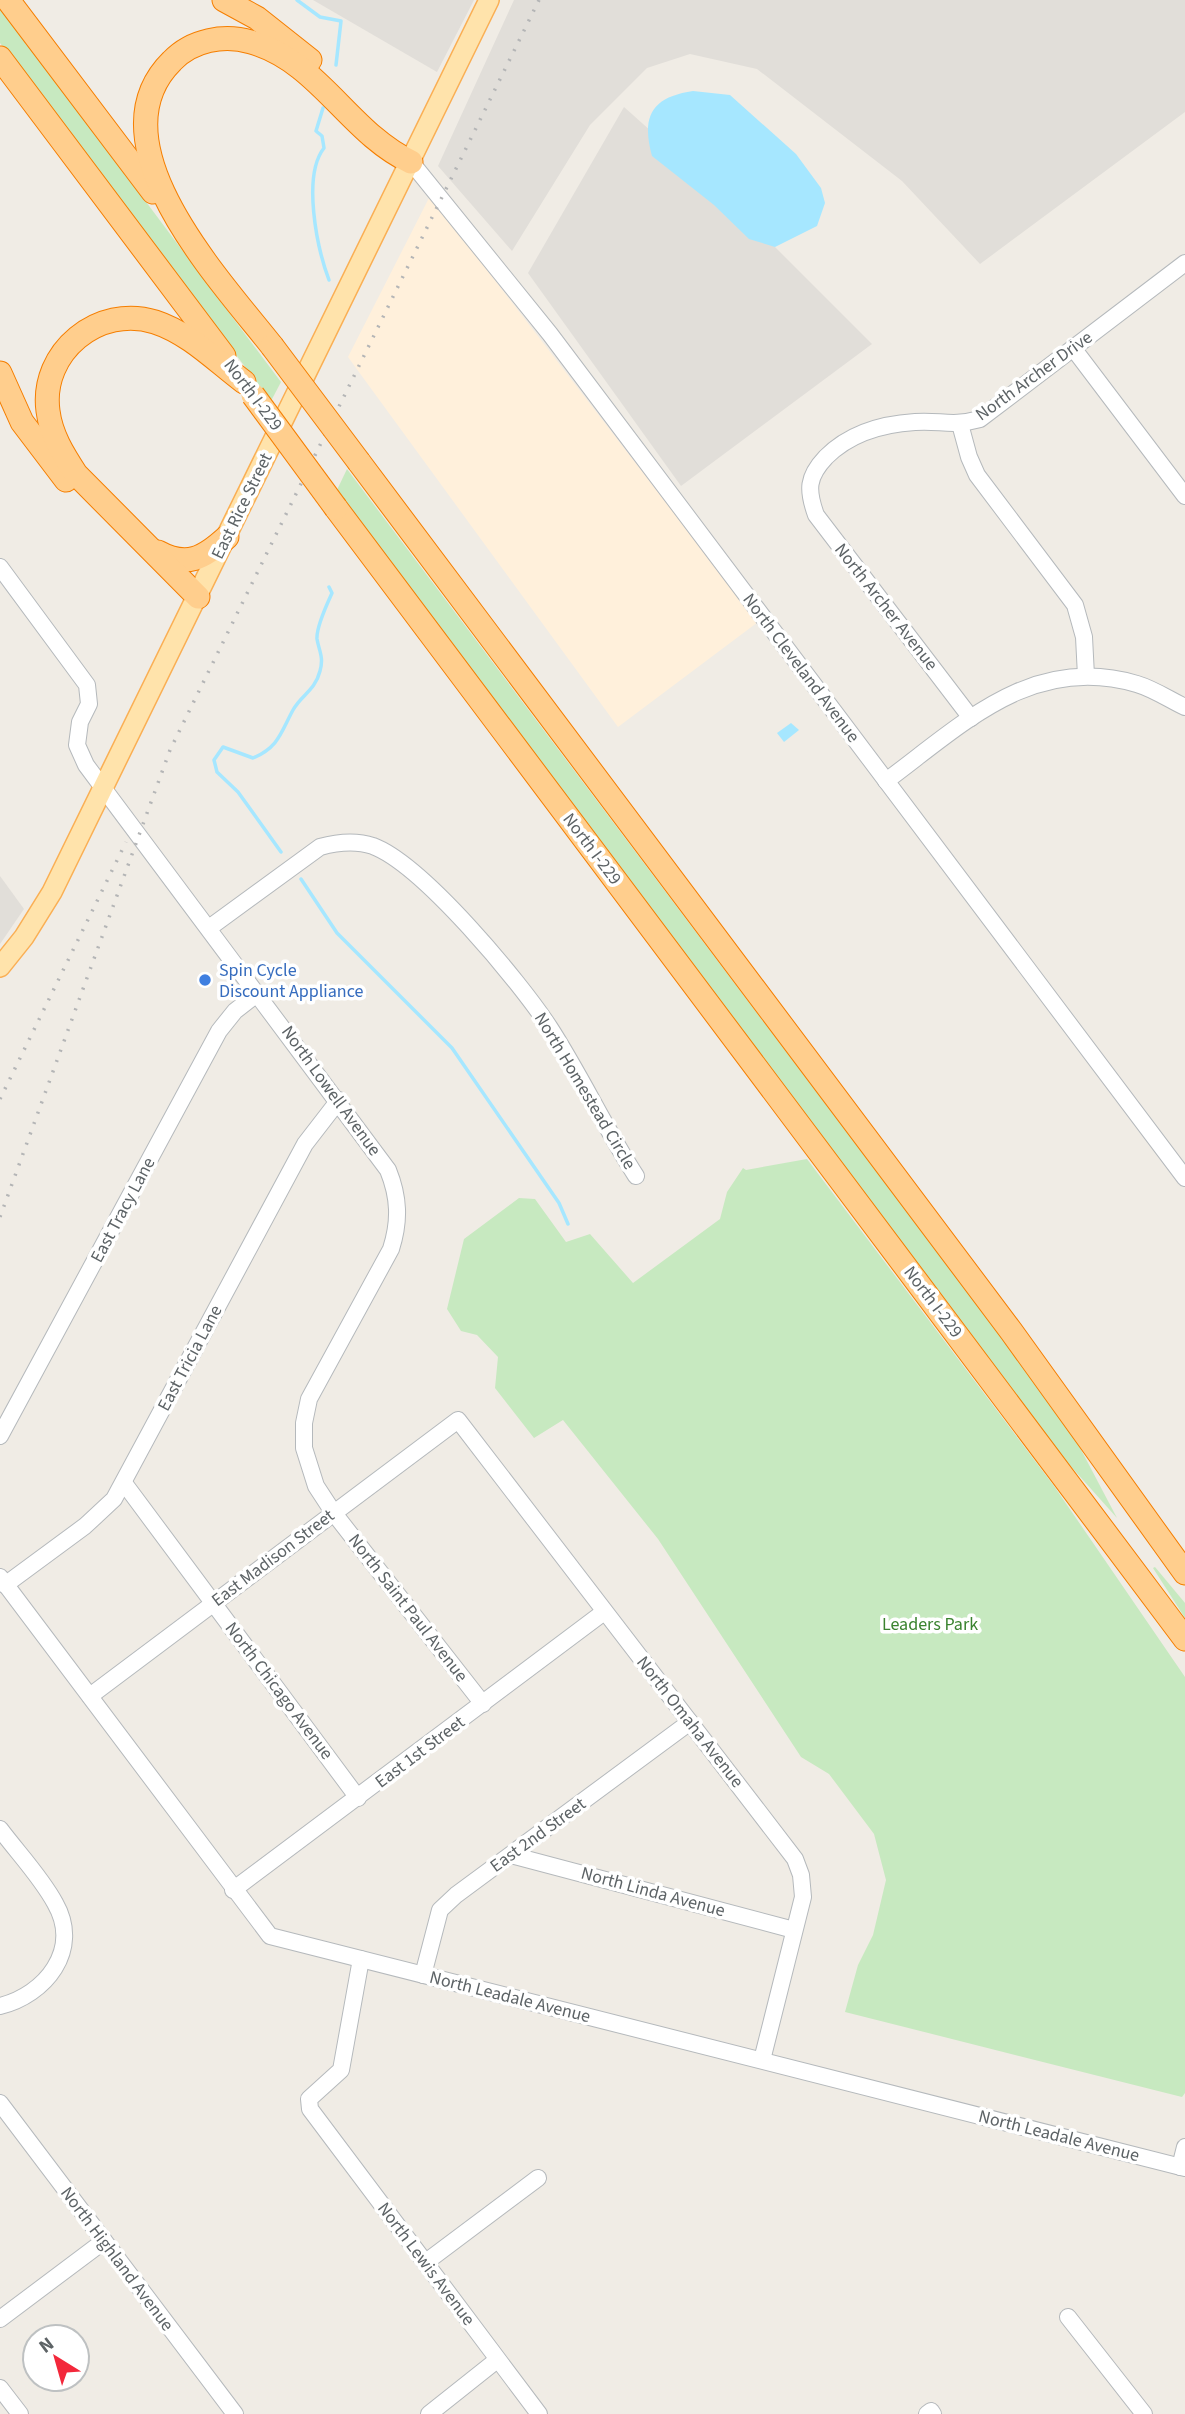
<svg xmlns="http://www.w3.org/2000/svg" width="1185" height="2414" viewBox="0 0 1185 2414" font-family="'Source Sans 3',sans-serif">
<rect width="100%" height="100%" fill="#f0ece5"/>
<path fill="#fff0db" d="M430 196 758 622 618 727 348 357Z"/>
<g fill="#e1ded9">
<path d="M313 0H474L437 72Z"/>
<path d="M514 0H1185V112L980 264 902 181 757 69 690 54 647 68 590 125 512 251 438 166Z"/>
<path d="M624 107 725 197 872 344 681 486 528 273Z"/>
<path d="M0 876 24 909 0 944Z"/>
</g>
<g fill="#c7e9c0">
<path d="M0 7 281 382 271 401 0 43Z"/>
<path d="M347 469 998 1333 1078 1444 1117 1518 1058 1452 336 492Z"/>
<path d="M807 1159 1054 1486 1185 1677V2093L1182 2097 845 2012 858 1965 873 1935 886 1880 874 1834 829 1774 801 1757 658 1539 563 1420 534 1438 495 1388 498 1357 477 1335 461 1331 447 1309 464 1239 519 1198 535 1199 566 1242 590 1234 633 1283 720 1219 727 1192 743 1168 746 1170Z"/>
<path d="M1155 1567 1185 1603V1618L1153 1568Z"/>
</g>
<g fill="#a6e7ff">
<path d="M693 91 730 95 796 154 821 188 825 203 817 226 775 247 749 239 714 205 652 156C641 116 652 97 693 91Z"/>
<path d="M791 723 799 730 784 742 777 733Z"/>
</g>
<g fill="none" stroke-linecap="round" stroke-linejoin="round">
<g stroke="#a6e7ff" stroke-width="3.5">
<path d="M297 0 320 17 341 21 336 65"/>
<path d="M323 108 316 131 322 136 324 148C302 176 317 248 329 280"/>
<path d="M281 852 238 792 217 772 214 760 223 747 253 758C279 747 281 732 293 710 301 695 315 691 320 671 324 657 319 651 317 639 316 627 327 604 332 593L329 587"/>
<path d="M301 879 337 933 452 1048 559 1203 568 1224"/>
</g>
<defs>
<g id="minor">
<path d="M411 162 550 334 1185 1178"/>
<path d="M1073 348 1185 496"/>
<path d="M960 424 969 457 977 475 1075 605 1084 637 1086 676"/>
<path d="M0 567 87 685 89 704 80 722 77 745 86 765 388 1170C399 1197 400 1221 391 1249L309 1399 304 1423V1448L316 1486 333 1512 483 1704"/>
<path d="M971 718 816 515C807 490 807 477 826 457 850 433 882 424 915 422 941 420 951 427 980 419L1185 263"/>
<path d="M886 781C963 724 1033 653 1137 684 1154 689 1170 700 1185 707"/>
<path d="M209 928 320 847C338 842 355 840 373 846 423 865 520 982 550 1028 581 1076 605 1128 636 1176"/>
<path d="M0 1436 219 1031 235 1011 258 993"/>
<path d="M124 1483 358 1798"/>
<path d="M0 1577 270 1936 1185 2168"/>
<path d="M5 1585 85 1526 114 1499 305 1144 339 1100"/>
<path d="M90 1696 458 1420 795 1859 801 1875 803 1897 762 2060"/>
<path d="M0 1829C18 1853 41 1877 55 1903 82 1950 45 1995 0 2006"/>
<path d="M511 1855 794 1930"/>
<path d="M233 1890 604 1612"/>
<path d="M361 1959 341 2070 309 2099 310 2109 539 2414"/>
<path d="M423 1975 440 1910 456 1895 690 1722"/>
<path d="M0 2103 235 2414"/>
<path d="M1180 2167 1185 2147"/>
<path d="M426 2262 538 2178"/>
<path d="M1068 2317 1144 2414"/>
<path d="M0 2319 104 2241"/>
<path d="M0 2388 20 2414"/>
<path d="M429 2414 497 2360"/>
<path d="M927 2414 931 2411 933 2414"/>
</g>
<path id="major" d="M0 967 24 937 52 892 489 0"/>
<g id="highway">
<path d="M8 0 153 192"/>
<path d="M224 0 257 18 310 60"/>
<path d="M0 58 224 356"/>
<path d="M272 346C220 280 90 142 172 61 192 40 224 34 251 42 319 61 349 133 411 162"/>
<path d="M0 373 22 422 66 480"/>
<path d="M359 462 1011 1331 1185 1573"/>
<path d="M336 508 1185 1639"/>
<path d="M158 552C187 568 204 558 227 537"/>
<path d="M198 597 76 474C63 454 51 435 48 411 40 352 99 304 155 322 189 333 216 361 244 382"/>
</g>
</defs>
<use href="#minor" stroke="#b5b9bc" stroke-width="18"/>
<use href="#major" stroke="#faaf54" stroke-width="22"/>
<use href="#highway" stroke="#f57e00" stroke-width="25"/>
<use href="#minor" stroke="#fff" stroke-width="16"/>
<use href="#major" stroke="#ffe3ab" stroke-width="19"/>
<use href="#highway" stroke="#ffce8d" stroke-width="23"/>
<g stroke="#b4b5b6" stroke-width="3.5" stroke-dasharray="2 9" stroke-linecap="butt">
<path d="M0 1099 126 842"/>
<path d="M0 1217 170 750 539 0"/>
</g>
<defs>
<g id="highway-bridge">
<path d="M272 346 359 462"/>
<path d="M253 395 336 508"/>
</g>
</defs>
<use href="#highway-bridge" stroke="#f57e00" stroke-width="25" stroke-linecap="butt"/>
<use href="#highway-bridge" stroke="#ffce8d" stroke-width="23"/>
</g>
<circle fill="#3f7fe0" stroke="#fff" stroke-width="2.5" cx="205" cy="980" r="7"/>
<g text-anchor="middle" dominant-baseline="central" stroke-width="7" stroke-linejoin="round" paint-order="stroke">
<g font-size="18" fill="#5d6366" stroke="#fff">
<text transform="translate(1034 376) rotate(-36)">North Archer Drive</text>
<text transform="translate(253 395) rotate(53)">North I-229</text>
<text transform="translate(242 506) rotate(-64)">East Rice Street</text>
<text transform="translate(886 607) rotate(52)">North Archer Avenue</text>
<text transform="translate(801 668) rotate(53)">North Cleveland Avenue</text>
<text transform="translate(592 849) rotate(53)">North I-229</text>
<text transform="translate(331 1091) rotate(54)">North Lowell Avenue</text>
<text transform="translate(585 1091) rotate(59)">North Homestead Circle</text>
<text transform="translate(123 1210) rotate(-62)">East Tracy Lane</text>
<text transform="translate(933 1302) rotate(53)">North I-229</text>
<text transform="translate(190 1358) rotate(-62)">East Tricia Lane</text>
<text transform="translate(273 1558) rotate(-37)">East Madison Street</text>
<text transform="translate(408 1608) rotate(52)">North Saint Paul Avenue</text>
<text transform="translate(279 1691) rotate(53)">North Chicago Avenue</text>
<text transform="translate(690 1722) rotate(52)">North Omaha Avenue</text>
<text transform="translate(420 1752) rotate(-37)">East 1st Street</text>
<text transform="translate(538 1835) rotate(-36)">East 2nd Street</text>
<text transform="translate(653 1892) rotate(15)">North Linda Avenue</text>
<text transform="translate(510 1997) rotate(14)">North Leadale Avenue</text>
<text transform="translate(1059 2136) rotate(14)">North Leadale Avenue</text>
<text transform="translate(117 2259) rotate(53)">North Highland Avenue</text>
<text transform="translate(426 2264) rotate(53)">North Lewis Avenue</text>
</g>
<g font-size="18" fill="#366cbe" stroke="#fff" text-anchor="start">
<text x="219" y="970">Spin Cycle<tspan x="219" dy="21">Discount Appliance</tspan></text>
</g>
<g font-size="18" fill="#3a832f" stroke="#fff">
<text x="930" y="1624">Leaders Park</text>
</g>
</g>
<g transform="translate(56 2358) rotate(323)"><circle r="33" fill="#ffffff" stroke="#bec1c2" stroke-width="2"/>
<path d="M0-5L12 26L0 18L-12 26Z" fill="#f3283b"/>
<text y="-10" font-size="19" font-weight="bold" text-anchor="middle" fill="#5d6366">N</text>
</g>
</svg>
